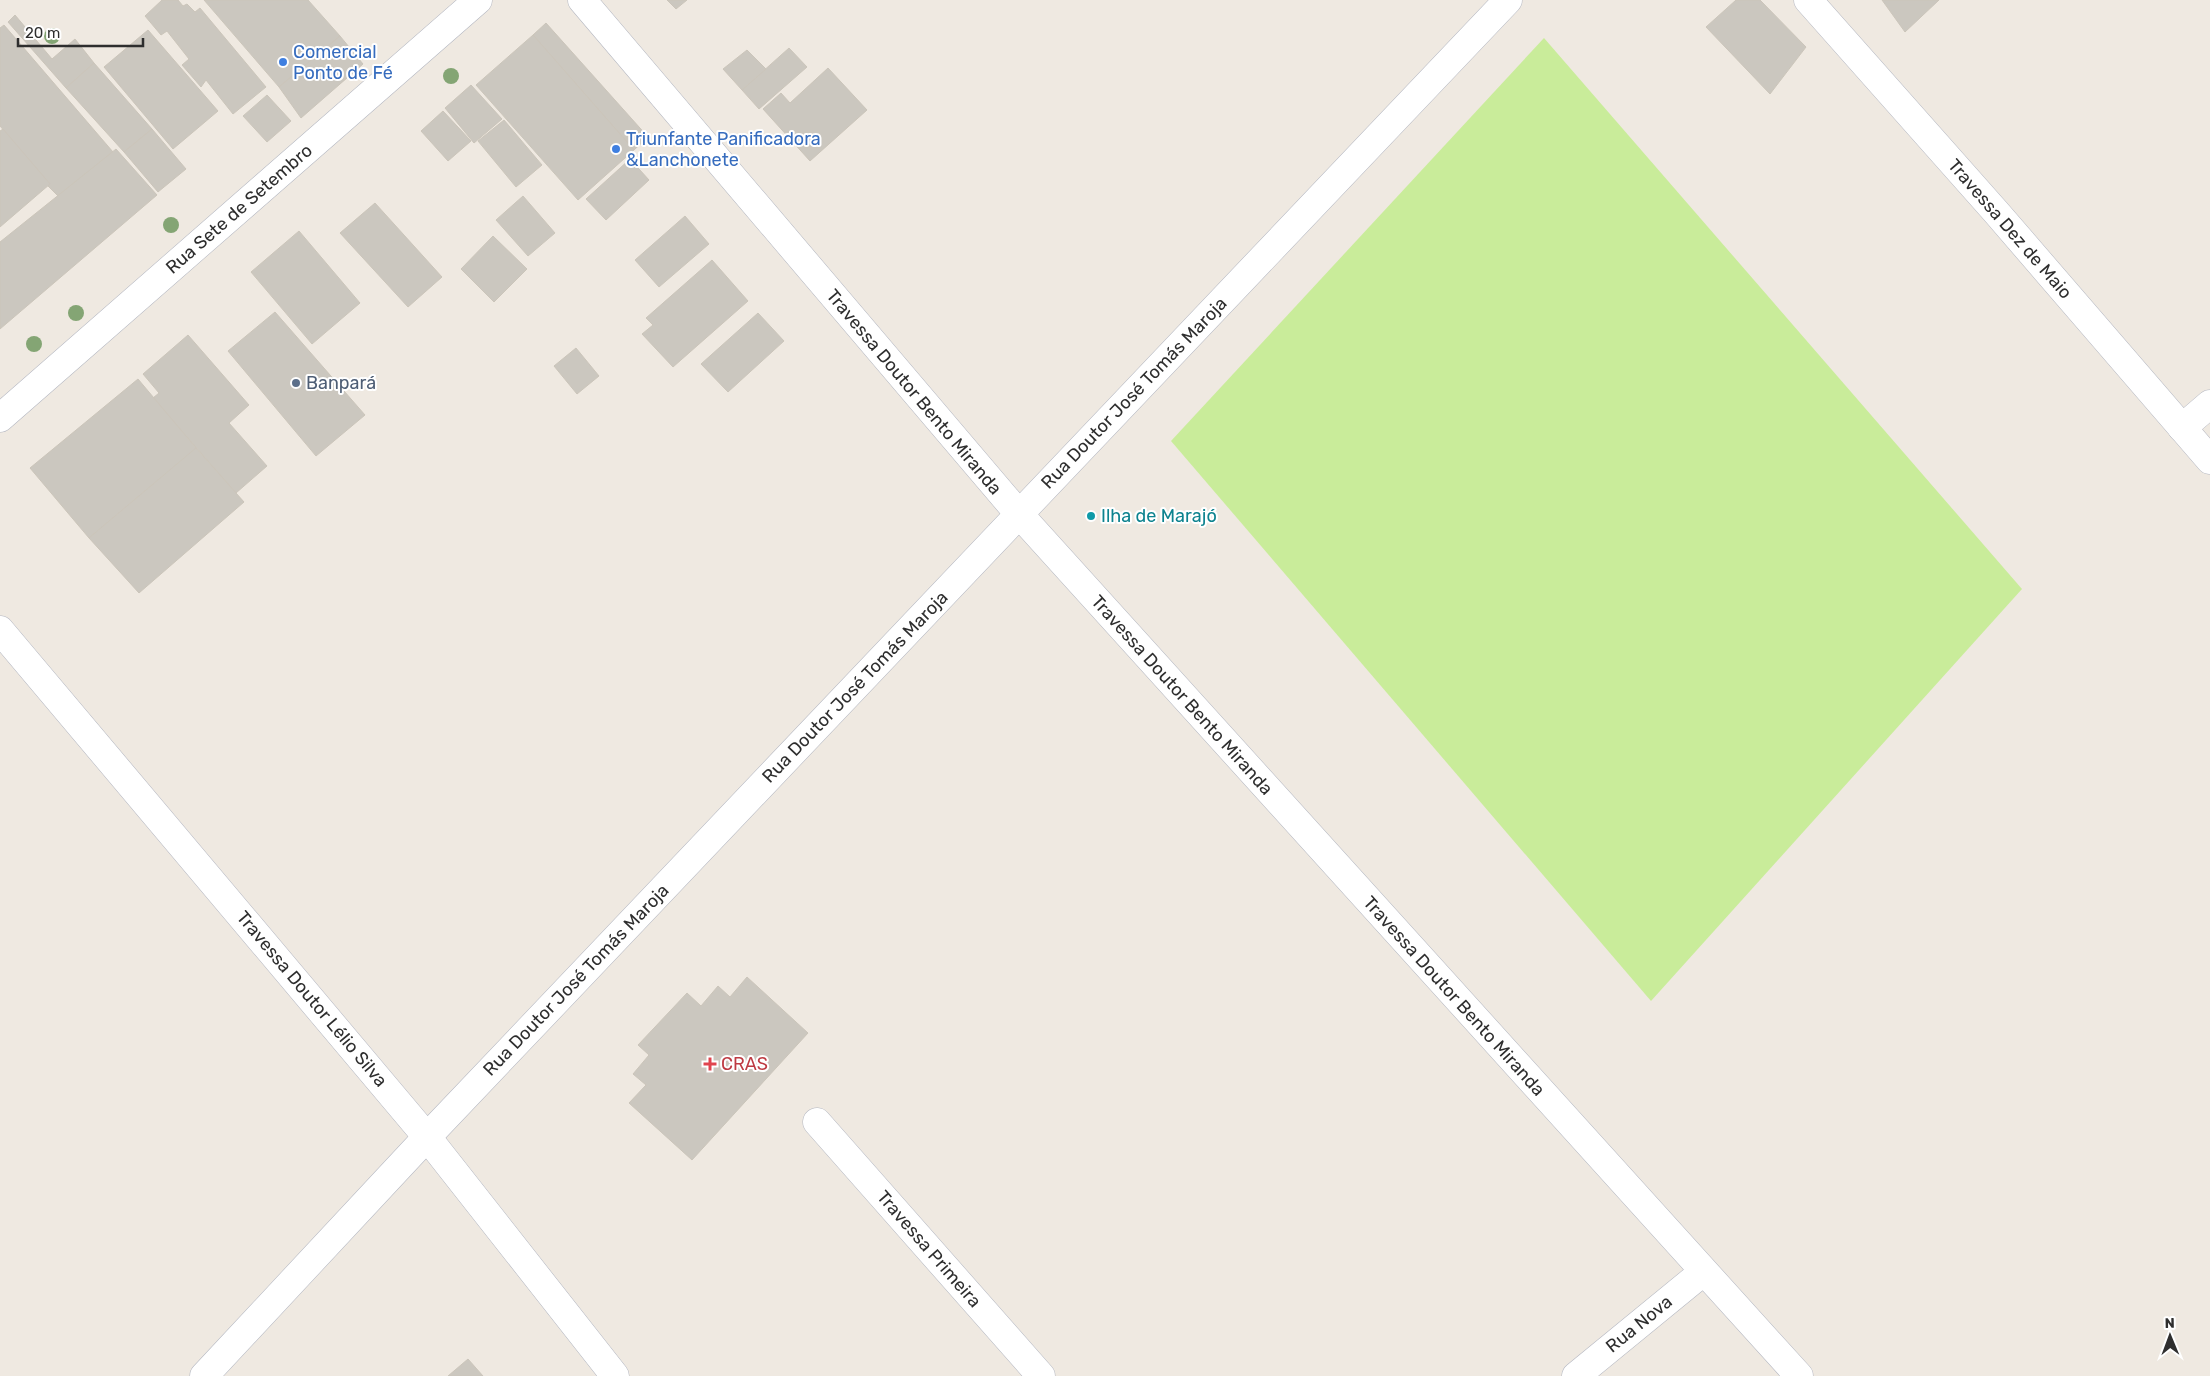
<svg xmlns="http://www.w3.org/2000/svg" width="2210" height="1376" viewBox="0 0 2210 1376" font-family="Rubik,sans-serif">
<rect width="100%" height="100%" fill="#efe9e1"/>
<path fill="#c9ec9a" d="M1544 38 2022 589 1651 1001 1171 441Z"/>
<g fill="#cbc7bf" stroke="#cbc5ba">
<path d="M162 0H178L183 6 187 4 195 12 200 8 266 87 233 114 206 80 201 87 182 65 189 59 167 31 161 35 145 16Z"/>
<path d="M204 0H308L340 36 279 87Z"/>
<path d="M667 0H687L676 9Z"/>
<path d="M1736 0H1760L1806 47 1770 94 1706 27Z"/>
<path d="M1882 0H1939L1905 32Z"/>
<path d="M15 15 52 59 75 39 94 63 66 88 8 22Z"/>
<path d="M546 23 648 137 634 150 533 35Z"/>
<path d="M4 25 113 152 58 196 48 186 50 184 0 126V28Z"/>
<path d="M148 30 218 111 173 149 104 67Z"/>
<path d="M533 35 634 150 578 200 476 85Z"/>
<path d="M340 36 363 64 301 118 279 87Z"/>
<path d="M789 48 807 67 759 109 742 90Z"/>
<path d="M747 50 766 69 742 90 723 69Z"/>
<path d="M94 63 152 129 124 152 66 88Z"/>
<path d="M828 68 867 110 810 161 763 109 781 93 790 103Z"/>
<path d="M471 85 502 119 474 143 445 108Z"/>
<path d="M267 95 291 121 267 142 243 116Z"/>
<path d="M443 111 471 141 448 161 421 131Z"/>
<path d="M504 120 542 165 516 187 478 141Z"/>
<path d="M3 129 50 184 0 227V131Z"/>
<path d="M152 129 186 169 158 192 124 152Z"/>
<path d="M116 149 157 195 0 329V242Z"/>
<path d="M630 159 649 180 606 220 586 199Z"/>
<path d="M523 196 555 233 528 256 496 220Z"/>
<path d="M375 203 442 277 408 307 340 233Z"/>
<path d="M685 216 709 244 659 287 635 260Z"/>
<path d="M299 231 360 303 312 344 251 272Z"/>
<path d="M493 236 527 269 494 302 461 269Z"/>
<path d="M712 260 748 301 673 367 642 334 653 325 646 318Z"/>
<path d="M275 312 365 415 316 456 228 351Z"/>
<path d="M758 313 784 341 728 392 701 364Z"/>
<path d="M188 335 249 405 229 423 267 466 236 493 153 398 159 393 143 374Z"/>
<path d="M576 348 599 376 577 394 554 366Z"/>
<path d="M138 379 196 448 89 538 30 468Z"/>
<path d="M196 448 244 502 139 593 89 538Z"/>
<path d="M747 977 808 1033 692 1160 629 1103 646 1085 633 1074 649 1055 638 1045 687 993 701 1006 718 986 730 997Z"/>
<path d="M468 1359 483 1376H448Z"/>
</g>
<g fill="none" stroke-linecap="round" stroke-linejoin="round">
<defs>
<g id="minor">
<path d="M582 0 1019 514 1799 1376"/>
<path d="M1808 0 1996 212 2210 460"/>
<path d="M0 418 478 0"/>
<path d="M2182 428 2210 404"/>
<path d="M0 630 427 1137 615 1376"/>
<path d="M817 1122 1041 1376"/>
<path d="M204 1376 427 1137 1508 0"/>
<path d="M1576 1376 1703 1272"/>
</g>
</defs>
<use href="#minor" stroke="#b4b7c1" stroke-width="29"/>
<use href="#minor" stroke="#fff" stroke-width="28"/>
</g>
<g fill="#84a574">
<circle cx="52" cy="36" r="8"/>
<circle cx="451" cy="76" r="8"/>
<circle cx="171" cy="225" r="8"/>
<circle cx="76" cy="313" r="8"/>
<circle cx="34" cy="344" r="8"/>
</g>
<g fill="#3f7fe0" stroke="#fff" stroke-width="2">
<circle cx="283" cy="62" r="5"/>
<circle cx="616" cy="149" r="5"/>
</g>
<circle fill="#5c6f8a" stroke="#fff" stroke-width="2" cx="296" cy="383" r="5"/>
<circle fill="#0f9aa8" stroke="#fff" stroke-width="2" cx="1091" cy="516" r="5"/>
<path fill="#e0444e" stroke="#fff" stroke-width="2" d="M707.5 1056.5h5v5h5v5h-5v5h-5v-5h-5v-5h5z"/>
<g text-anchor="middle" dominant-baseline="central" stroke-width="4" stroke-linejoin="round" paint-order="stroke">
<g font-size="18" fill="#366cbe" stroke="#fff" text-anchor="start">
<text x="293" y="52">Comercial<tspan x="293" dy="21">Ponto de Fé</tspan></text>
<text x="626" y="139">Triunfante Panificadora<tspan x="626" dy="21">&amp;Lanchonete</tspan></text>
</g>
<g font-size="18" fill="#2e2e2e" stroke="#fff">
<text transform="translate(239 209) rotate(-41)">Rua Sete de Setembro</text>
<text transform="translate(2010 229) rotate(49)">Travessa Dez de Maio</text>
<text transform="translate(914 392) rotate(50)">Travessa Doutor Bento Miranda</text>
<text transform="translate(1134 393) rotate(-46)">Rua Doutor José Tomás Maroja</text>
<text transform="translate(855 687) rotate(-46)">Rua Doutor José Tomás Maroja</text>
<text transform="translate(1182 695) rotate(48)">Travessa Doutor Bento Miranda</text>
<text transform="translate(576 980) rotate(-46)">Rua Doutor José Tomás Maroja</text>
<text transform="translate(1454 996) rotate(48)">Travessa Doutor Bento Miranda</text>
<text transform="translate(312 999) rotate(50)">Travessa Doutor Lélio Silva</text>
<text transform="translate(929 1249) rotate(49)">Travessa Primeira</text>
<text transform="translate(1639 1324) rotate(-39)">Rua Nova</text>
</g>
<g font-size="18" fill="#4e5e75" stroke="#fff" text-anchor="start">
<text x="306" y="383">Banpará</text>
</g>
<g font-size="18" fill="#0d838f" stroke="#fff" text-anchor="start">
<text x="1101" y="516">Ilha de Marajó</text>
</g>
<g font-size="18" fill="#be3a42" stroke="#fff" text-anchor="start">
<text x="721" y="1064">CRAS</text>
</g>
</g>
<g transform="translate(2170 1336) rotate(359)" stroke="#ffffff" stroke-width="4" paint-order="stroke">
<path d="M0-4L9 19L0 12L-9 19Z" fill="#2e2e2e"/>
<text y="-8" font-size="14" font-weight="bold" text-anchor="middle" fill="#2e2e2e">N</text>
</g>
<path d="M18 38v8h125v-8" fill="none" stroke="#2e2e2e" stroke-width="2.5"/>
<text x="25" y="38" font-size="15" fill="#2e2e2e" stroke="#ffffff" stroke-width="4" paint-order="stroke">20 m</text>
</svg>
